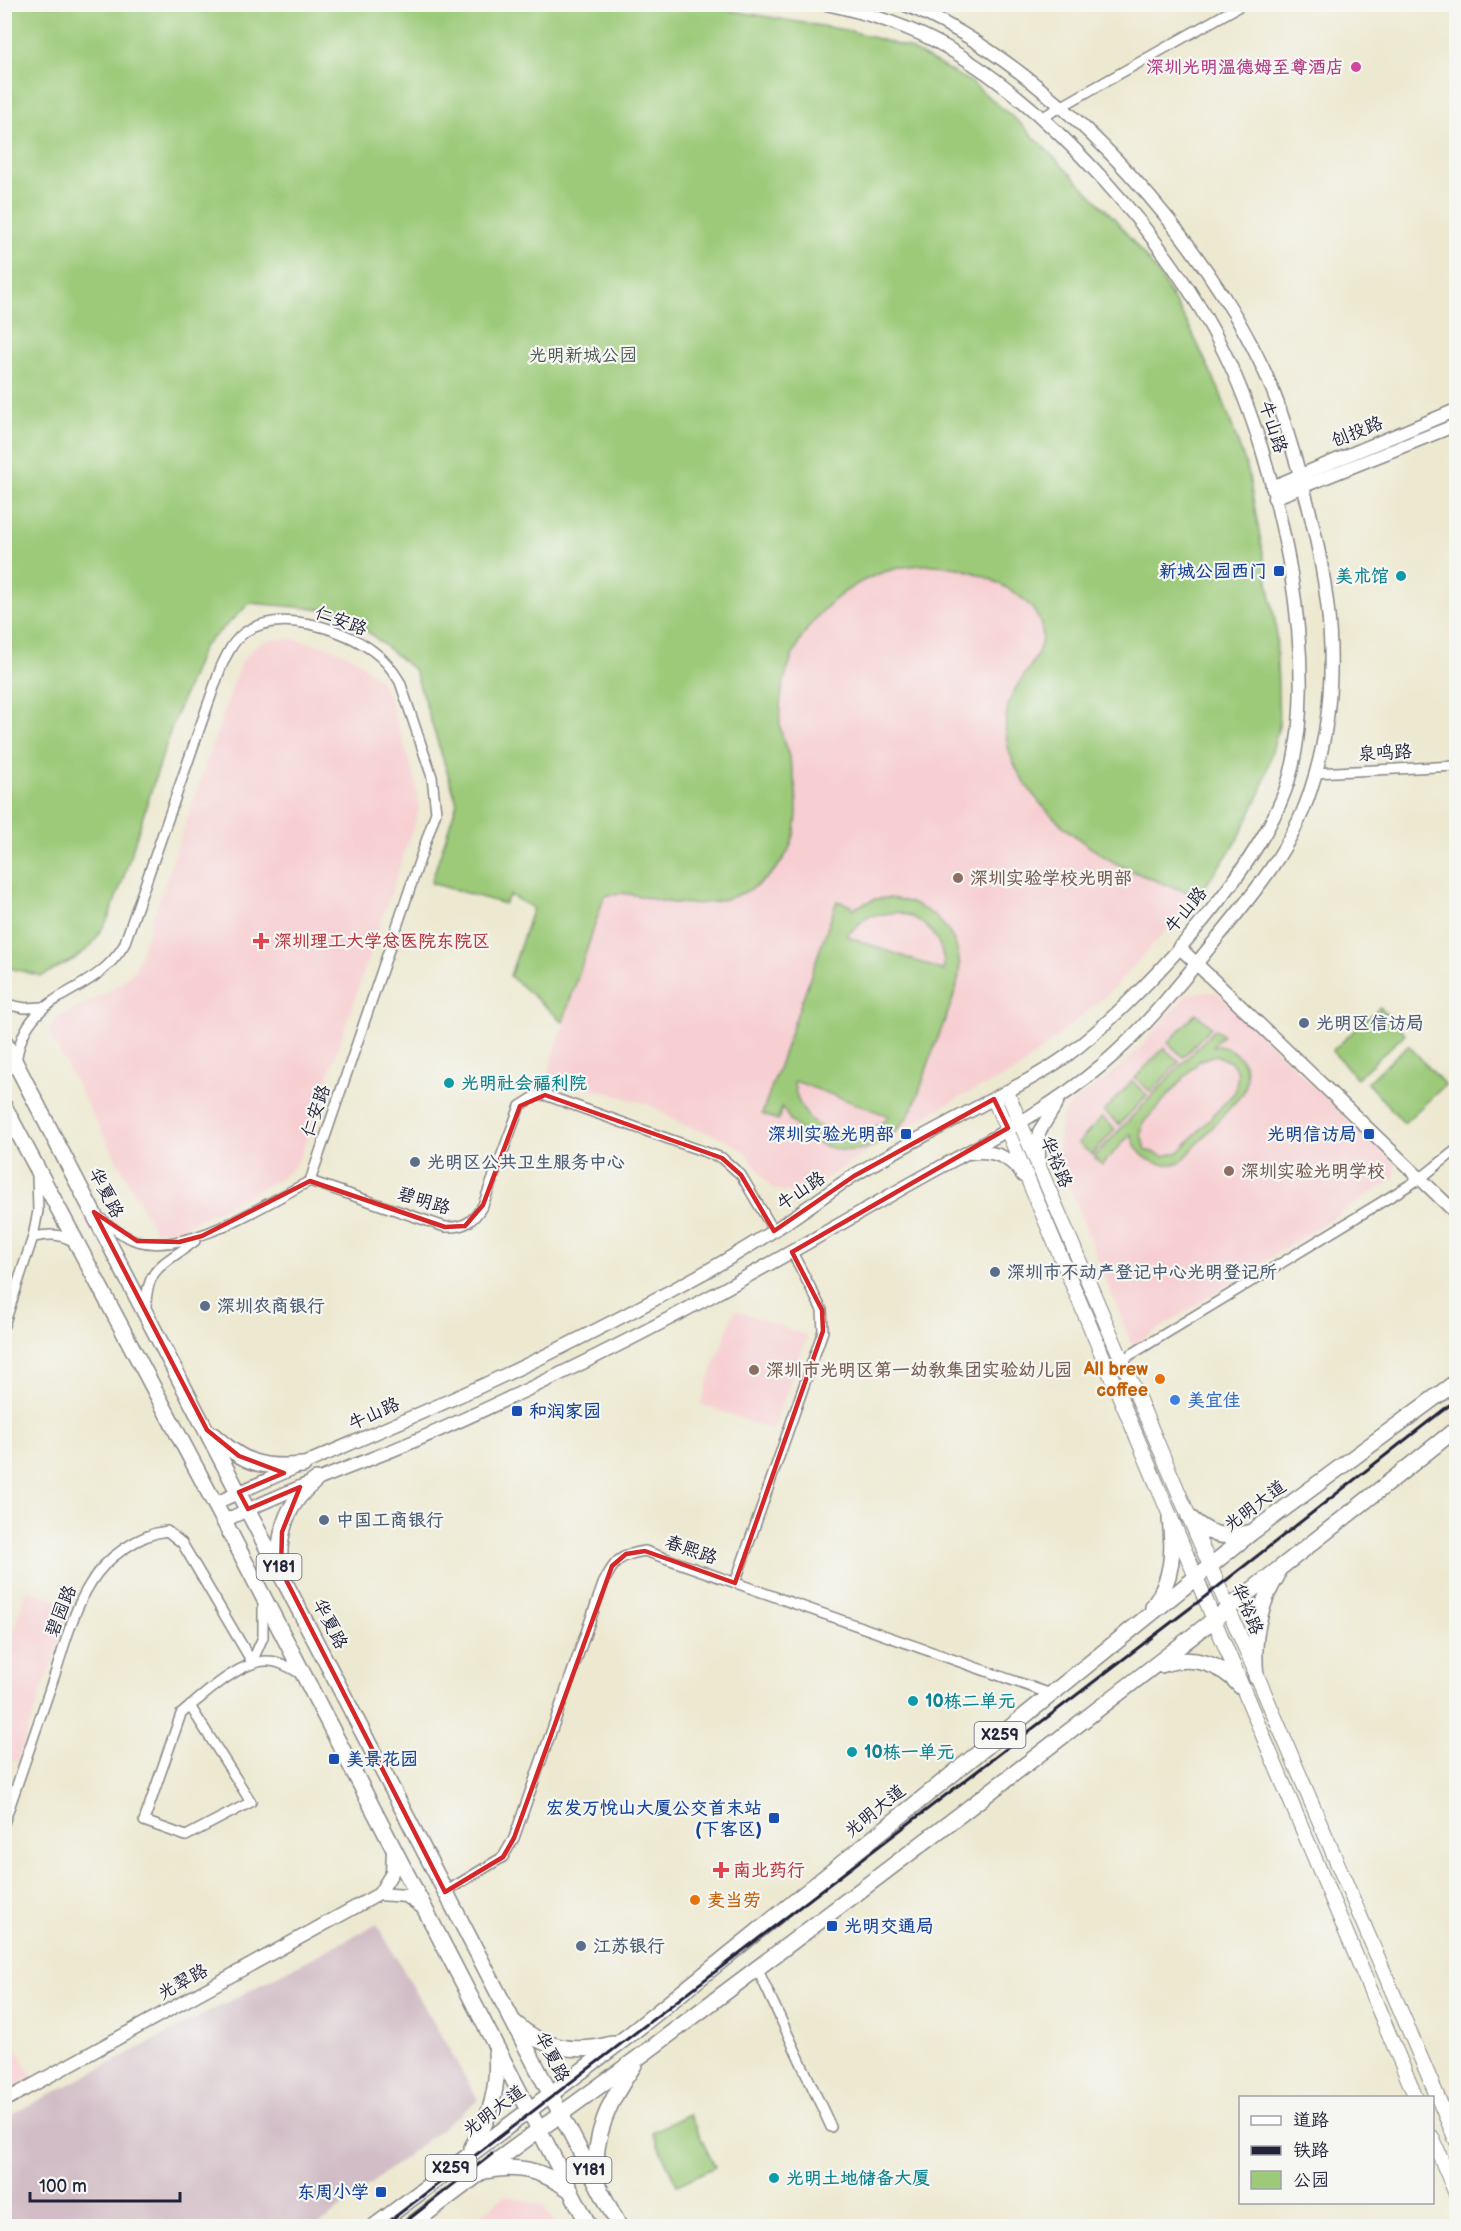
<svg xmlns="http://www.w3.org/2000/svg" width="1461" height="2231" viewBox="0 0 1461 2231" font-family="'Balsamiq Sans','LXGW WenKai TC',sans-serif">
<rect width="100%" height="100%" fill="#f6f6f2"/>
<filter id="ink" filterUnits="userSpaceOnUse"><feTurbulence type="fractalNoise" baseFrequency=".0167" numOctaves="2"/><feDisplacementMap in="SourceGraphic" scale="12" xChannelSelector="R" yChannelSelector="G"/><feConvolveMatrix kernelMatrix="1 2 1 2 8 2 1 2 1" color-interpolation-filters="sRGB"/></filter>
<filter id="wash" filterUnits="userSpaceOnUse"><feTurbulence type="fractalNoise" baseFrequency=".008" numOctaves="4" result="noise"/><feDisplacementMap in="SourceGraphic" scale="24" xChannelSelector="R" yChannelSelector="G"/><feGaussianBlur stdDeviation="1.35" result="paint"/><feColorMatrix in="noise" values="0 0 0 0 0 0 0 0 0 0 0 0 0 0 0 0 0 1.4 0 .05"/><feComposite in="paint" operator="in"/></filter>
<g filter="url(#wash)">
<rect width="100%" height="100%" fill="#ede9d1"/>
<g fill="#f7cfd2">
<path d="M933 564 973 571 1012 589 1034 612 1041 627V644L1036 660 1016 687 1035 796 1059 822 1085 843 1114 862 1198 896 1107 995 1015 1072 958 1098 902 1130 802 1194 772 1189 745 1152 721 1137 683 1125 650 1105 547 1075 604 897 617 891 685 906 710 904 734 898 762 881 784 858 790 761 780 726 781 694 791 661 806 629 826 607 858 582 893 568Z"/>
<path d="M293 639 325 646 353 657 380 680 390 700 416 782 419 810 303 1150 295 1166 280 1179 179 1230 155 1231 48 1031 59 1017 116 987 135 970 241 662 258 644 269 640Z"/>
<path d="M1216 992 1395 1164V1178L1132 1346 1057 1155 1061 1118 1073 1101 1103 1081 1136 1052 1188 993Z"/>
<path d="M735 1310 807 1336 773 1430 700 1404Z"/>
<path d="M27 1590 72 1605 17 1762 5 1758V1654Z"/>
<path d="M5 2034 9 2036 32 2077 5 2092Z"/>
<path d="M506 2195 544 2206 555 2226H467Z"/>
</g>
<path fill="#d2bdc6" d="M377 1924 478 2100 317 2226H5V2118Z"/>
<g fill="#9cca79" stroke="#5f765a" stroke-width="1.5" fill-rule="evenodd">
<path d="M692 4 851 31 909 48 971 82 1021 124 1115 219 1158 273 1189 326 1220 392 1248 471 1276 626 1279 726 1261 791 1237 841 1198 896C1169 885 1138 876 1112 861 1061 831 987 768 1010 700 1020 672 1059 647 1034 611 1023 596 1006 587 990 579 928 550 861 567 816 618 792 645 777 689 780 725 781 735 786 747 789 757 798 789 803 829 784 858 756 901 702 910 656 900 637 896 622 889 604 897L563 1022 510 976 533 908 510 895 504 904 431 883 457 803 415 671 343 611 250 603 203 647 172 726 122 882 107 921 91 946 74 959 42 976 5 967V5Z"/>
<path d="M889 898C932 902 970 939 957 985 951 1008 940 1031 932 1053 923 1079 916 1112 896 1131 859 1167 804 1150 782 1107L778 1120 762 1114 837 901 852 906V909L875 899ZM898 912C927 919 945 941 944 971L846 936 868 916ZM794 1082 795 1081 889 1116C854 1153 798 1132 794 1082Z"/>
<path d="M1380 1007 1405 1034 1357 1078 1332 1051Z"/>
<path d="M1196 1013 1211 1027 1183 1057 1168 1043Z"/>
<path d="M1215 1029 1223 1035 1213 1046C1239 1045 1254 1070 1243 1093L1180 1163C1155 1168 1137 1158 1131 1134L1102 1165 1094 1157ZM1216 1055 1232 1063 1238 1073 1235 1092 1179 1152 1164 1156 1146 1150 1141 1135 1143 1123 1200 1060Z"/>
<path d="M1408 1045 1445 1085 1404 1123 1367 1083Z"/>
<path d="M1164 1048 1179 1062 1151 1092 1135 1078Z"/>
<path d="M1132 1081 1147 1095 1119 1125 1104 1111Z"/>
<path d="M1102 1117 1115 1129 1092 1155 1078 1143Z"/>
<path d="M689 2114 715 2167 677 2185 652 2132Z"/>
</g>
</g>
<g filter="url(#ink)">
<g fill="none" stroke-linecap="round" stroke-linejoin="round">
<defs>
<g id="minor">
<path d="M1041 118 1243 4"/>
<path d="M1315 773 1456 766"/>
<path d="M4 1004 25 1008 42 1007"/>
<path d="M16 1063C25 987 90 1001 124 945L221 667C227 654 233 641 244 633 279 608 342 628 373 651 384 659 393 670 400 682L432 777 436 812 310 1181"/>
<path d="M98 1216C110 1226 122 1236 137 1241 189 1256 264 1204 310 1181L445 1227C464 1228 473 1222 483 1205L520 1106 536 1096 545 1095 722 1158 741 1175 774 1231"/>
<path d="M33 1237 38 1211 37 1174"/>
<path d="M146 1310C145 1266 165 1264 195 1241"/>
<path d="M4 1325 33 1237C49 1234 60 1233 74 1242"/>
<path d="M1122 1360 1421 1178 1456 1150"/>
<path d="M735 1583 823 1331 822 1310 792 1252"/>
<path d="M252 1662 263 1637V1604"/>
<path d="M190 1706 251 1802 186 1836 144 1821 181 1714C202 1697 240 1660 268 1661 280 1661 292 1669 303 1675"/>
<path d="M4 1823C21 1773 38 1724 55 1674 65 1644 73 1611 90 1584 104 1559 139 1534 167 1531L182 1543 252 1662"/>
<path d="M445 1892 503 1857 514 1838 603 1584C614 1561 619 1555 645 1551L1051 1694"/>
<path d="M757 1968 831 2127"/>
</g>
<g id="tertiary">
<path d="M1272 487 1456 410"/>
<path d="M1274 498 1456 425"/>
<path d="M1179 947 1456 1213"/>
<path d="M969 1153C992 1149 1010 1156 1023 1176"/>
<path d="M1039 1161V1132L1057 1103"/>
<path d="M214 1504C291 1468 370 1436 448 1401 525 1367 602 1328 676 1288 710 1270 744 1250 776 1229 802 1212 827 1193 853 1176 895 1150 941 1127 985 1103 1012 1089 1040 1075 1065 1057 1137 1004 1254 875 1285 791 1327 677 1277 458 1224 352 1171 242 1052 108 946 47 909 26 868 13 826 4"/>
<path d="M224 1521C275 1496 329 1475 383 1454 429 1436 475 1414 520 1393 649 1333 773 1263 896 1192 965 1152 1041 1117 1102 1065 1146 1028 1182 981 1218 937 1255 892 1292 847 1310 792 1353 664 1322 543 1283 419 1234 265 1054 63 903 4"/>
<path d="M379 1894 406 1896 424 1909"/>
<path d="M4 2101 379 1894 392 1873 393 1851"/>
</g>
<g id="secondary">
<path d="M1007 1092 1456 2140"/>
<path d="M994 1099 1416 2098"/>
<path d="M1432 2137 1456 2194"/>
</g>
<g id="primary">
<path d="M4 1041 619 2226"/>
<path d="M4 1106 224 1521 589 2226"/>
<path d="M213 1435C244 1463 261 1469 303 1465"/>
<path d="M1189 1517C1208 1534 1223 1540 1248 1533"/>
<path d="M280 1567C278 1530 287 1503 316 1480"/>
<path d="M1153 1607C1173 1579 1174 1551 1170 1519"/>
<path d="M1161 1665C1191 1654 1221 1663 1241 1687"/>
<path d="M1256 1677C1252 1641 1257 1608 1277 1576"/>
<path d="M515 2023C542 2049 577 2054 612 2044"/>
<path d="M472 2147C490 2119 499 2087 496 2053"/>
<path d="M485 2171C516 2164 541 2170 567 2188"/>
<path d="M596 2179C593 2134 609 2101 634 2065"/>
<path d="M375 2226 628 2036 1251 1533 1456 1382"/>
<path d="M410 2226C490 2164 573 2106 654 2046 924 1843 1193 1639 1456 1429"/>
</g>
</defs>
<use href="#minor" stroke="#888686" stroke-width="12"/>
<use href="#tertiary" stroke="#888686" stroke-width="15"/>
<use href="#secondary" stroke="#888686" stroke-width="16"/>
<use href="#primary" stroke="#888686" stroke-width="18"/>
<use href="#minor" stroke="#fff" stroke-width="9"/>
<use href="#tertiary" stroke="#fff" stroke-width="12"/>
<use href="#secondary" stroke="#fff" stroke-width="14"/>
<use href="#primary" stroke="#fff" stroke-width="15"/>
<g stroke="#22223b" stroke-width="3">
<path d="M383 2226 1215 1589 1456 1400"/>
<path d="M400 2226 492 2154"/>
</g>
</g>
</g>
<path fill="none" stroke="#d62828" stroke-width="4.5" stroke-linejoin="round" d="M545 1095 722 1158 741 1175 774 1231 854 1176 994 1099 1008 1128 792 1252 822 1310 823 1331 735 1583 645 1551 626 1554 612 1566 514 1838 503 1857 445 1892 281 1570 282 1532 300 1487 248 1509 239 1492 284 1473 239 1456 207 1430 94 1212 137 1241 179 1242 202 1236 310 1181 445 1227 465 1226 483 1205 520 1106Z"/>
<circle fill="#d1479c" stroke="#f6f6f2" stroke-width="2" cx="1356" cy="67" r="6"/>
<g fill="#1a4fb4" stroke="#f6f6f2" stroke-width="2">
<rect x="1273" y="565" width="12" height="12" rx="3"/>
<rect x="900" y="1128" width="12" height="12" rx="3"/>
<rect x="1363" y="1128" width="12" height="12" rx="3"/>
<rect x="511" y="1405" width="12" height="12" rx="3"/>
<rect x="328" y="1753" width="12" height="12" rx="3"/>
<rect x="768" y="1812" width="12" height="12" rx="3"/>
<rect x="826" y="1920" width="12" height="12" rx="3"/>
<rect x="375" y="2186" width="12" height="12" rx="3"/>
</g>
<g fill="#0f9aa8" stroke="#f6f6f2" stroke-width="2">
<circle cx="1401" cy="576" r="6"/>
<circle cx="449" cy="1083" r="6"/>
<circle cx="913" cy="1701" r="6"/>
<circle cx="852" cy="1752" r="6"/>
<circle cx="774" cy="2178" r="6"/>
</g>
<g fill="#8d6e63" stroke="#f6f6f2" stroke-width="2">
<circle cx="958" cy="878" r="6"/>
<circle cx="1229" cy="1171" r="6"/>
<circle cx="754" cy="1370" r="6"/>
</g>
<g fill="#e0444e" stroke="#f6f6f2" stroke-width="2">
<path d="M258 932h6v6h6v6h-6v6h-6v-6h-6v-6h6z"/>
<path d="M718 1861h6v6h6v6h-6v6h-6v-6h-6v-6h6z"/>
</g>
<g fill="#5c6f8a" stroke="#f6f6f2" stroke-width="2">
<circle cx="1304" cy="1023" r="6"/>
<circle cx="415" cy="1162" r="6"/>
<circle cx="995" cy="1272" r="6"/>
<circle cx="205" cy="1306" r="6"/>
<circle cx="324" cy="1520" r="6"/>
<circle cx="581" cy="1946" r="6"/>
</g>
<g fill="#e8710a" stroke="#f6f6f2" stroke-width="2">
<circle cx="1160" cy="1379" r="6"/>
<circle cx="695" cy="1900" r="6"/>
</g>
<circle fill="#3f7fe0" stroke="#f6f6f2" stroke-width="2" cx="1175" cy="1400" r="6"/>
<g text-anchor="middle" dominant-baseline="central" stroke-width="4.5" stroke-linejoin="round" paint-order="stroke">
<g fill="#f6f6f2" stroke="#626272" stroke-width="1.5">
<rect x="256.5" y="1554" width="45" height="26" rx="4.5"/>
<rect x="974.5" y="1722" width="51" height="26" rx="4.5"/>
<rect x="425.5" y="2155" width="51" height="26" rx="4.5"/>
<rect x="566.5" y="2157" width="45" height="26" rx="4.5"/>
</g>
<g font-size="16" font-weight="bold" fill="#22223b">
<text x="279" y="1567">Y181</text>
<text x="1000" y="1735">X259</text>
<text x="451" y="2168">X259</text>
<text x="589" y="2170">Y181</text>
</g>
<g font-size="18" font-weight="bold" fill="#b23c85" stroke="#f6f6f2" text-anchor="end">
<text x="1344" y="67">深圳光明温德姆至尊酒店</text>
</g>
<g font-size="18" fill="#47544e" stroke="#f6f6f2">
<text x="583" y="355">光明新城公园</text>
</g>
<g font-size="18" fill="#22223b" stroke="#f6f6f2">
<text transform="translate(1273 427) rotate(72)">牛山路</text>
<text transform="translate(1357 432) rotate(-22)">创投路</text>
<text transform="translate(341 621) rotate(20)">仁安路</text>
<text transform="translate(1385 753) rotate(-3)">泉鸣路</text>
<text transform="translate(1186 910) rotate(-50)">牛山路</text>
<text transform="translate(316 1111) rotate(-71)">仁安路</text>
<text transform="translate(1056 1162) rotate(67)">华裕路</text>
<text transform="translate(801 1191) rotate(-34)">牛山路</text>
<text transform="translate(106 1193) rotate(63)">华夏路</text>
<text transform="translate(424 1201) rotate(17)">碧明路</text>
<text transform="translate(374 1414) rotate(-24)">牛山路</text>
<text transform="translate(1255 1506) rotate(-37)">光明大道</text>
<text transform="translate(691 1550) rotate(19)">春熙路</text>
<text transform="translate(1247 1609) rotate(67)">华裕路</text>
<text transform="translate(61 1611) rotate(-68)">碧园路</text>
<text transform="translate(330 1624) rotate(63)">华夏路</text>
<text transform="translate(875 1811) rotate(-39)">光明大道</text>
<text transform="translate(183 1982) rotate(-29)">光翠路</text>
<text transform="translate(552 2057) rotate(63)">华夏路</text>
<text transform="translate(494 2111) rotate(-37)">光明大道</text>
</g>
<g font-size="18" font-weight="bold" fill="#164399" stroke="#f6f6f2" text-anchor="end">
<text x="1267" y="571">新城公园西门</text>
<text x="894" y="1134">深圳实验光明部</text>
<text x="1357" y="1134">光明信访局</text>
<text x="529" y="1411" text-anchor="start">和润家园</text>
<text x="346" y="1759" text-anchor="start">美景花园</text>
<text x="762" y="1808">宏发万悦山大厦公交首末站<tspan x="762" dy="21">(下客区)</tspan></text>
<text x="844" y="1926" text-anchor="start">光明交通局</text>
<text x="369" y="2192">东周小学</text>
</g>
<g font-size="18" font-weight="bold" fill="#0d838f" stroke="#f6f6f2" text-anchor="start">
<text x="1389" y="576" text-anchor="end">美术馆</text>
<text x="461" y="1083">光明社会福利院</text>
<text x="925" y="1701">10栋二单元</text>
<text x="864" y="1752">10栋一单元</text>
<text x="786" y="2178">光明土地储备大厦</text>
</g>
<g font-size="18" font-weight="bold" fill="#785e54" stroke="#f6f6f2" text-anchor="start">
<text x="970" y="878">深圳实验学校光明部</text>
<text x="1241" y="1171">深圳实验光明学校</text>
<text x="766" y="1370">深圳市光明区第一幼教集团实验幼儿园</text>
</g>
<g font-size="18" font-weight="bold" fill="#be3a42" stroke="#f6f6f2" text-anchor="start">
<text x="274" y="941">深圳理工大学总医院东院区</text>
<text x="733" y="1870">南北药行</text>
</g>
<g font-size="18" font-weight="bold" fill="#4e5e75" stroke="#f6f6f2" text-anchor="start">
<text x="1316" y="1023">光明区信访局</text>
<text x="427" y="1162">光明区公共卫生服务中心</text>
<text x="1007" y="1272">深圳市不动产登记中心光明登记所</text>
<text x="217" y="1306">深圳农商银行</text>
<text x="336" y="1520">中国工商银行</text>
<text x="593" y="1946">江苏银行</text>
</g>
<g font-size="18" font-weight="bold" fill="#c56008" stroke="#f6f6f2" text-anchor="end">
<text x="1148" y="1369">All brew<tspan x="1148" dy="21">coffee</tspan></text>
<text x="707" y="1900" text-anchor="start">麦当劳</text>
</g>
<g font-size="18" font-weight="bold" fill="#366cbe" stroke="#f6f6f2" text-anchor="start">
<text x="1187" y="1400">美宜佳</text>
</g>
</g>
<rect width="1461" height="2231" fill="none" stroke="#f6f6f2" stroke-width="24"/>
<rect x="1239" y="2096" width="195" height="108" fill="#f6f6f2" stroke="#a1a1a9" stroke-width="1.5"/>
<rect x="1251" y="2116" width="30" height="9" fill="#ffffff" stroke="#a1a1a9" stroke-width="1.5"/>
<text x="1293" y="2126" font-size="18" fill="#22223b">道路</text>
<rect x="1251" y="2146" width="30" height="9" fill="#22223b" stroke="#a1a1a9" stroke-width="1.5"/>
<text x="1293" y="2156" font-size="18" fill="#22223b">铁路</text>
<rect x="1251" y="2171" width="30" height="18" fill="#9cca79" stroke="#a1a1a9" stroke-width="1.5"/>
<text x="1293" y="2186" font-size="18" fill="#22223b">公园</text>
<path d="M30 2192v9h150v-9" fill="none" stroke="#22223b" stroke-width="3"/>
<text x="39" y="2192" font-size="18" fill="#22223b" stroke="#f6f6f2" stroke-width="4.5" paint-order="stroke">100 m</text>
</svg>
